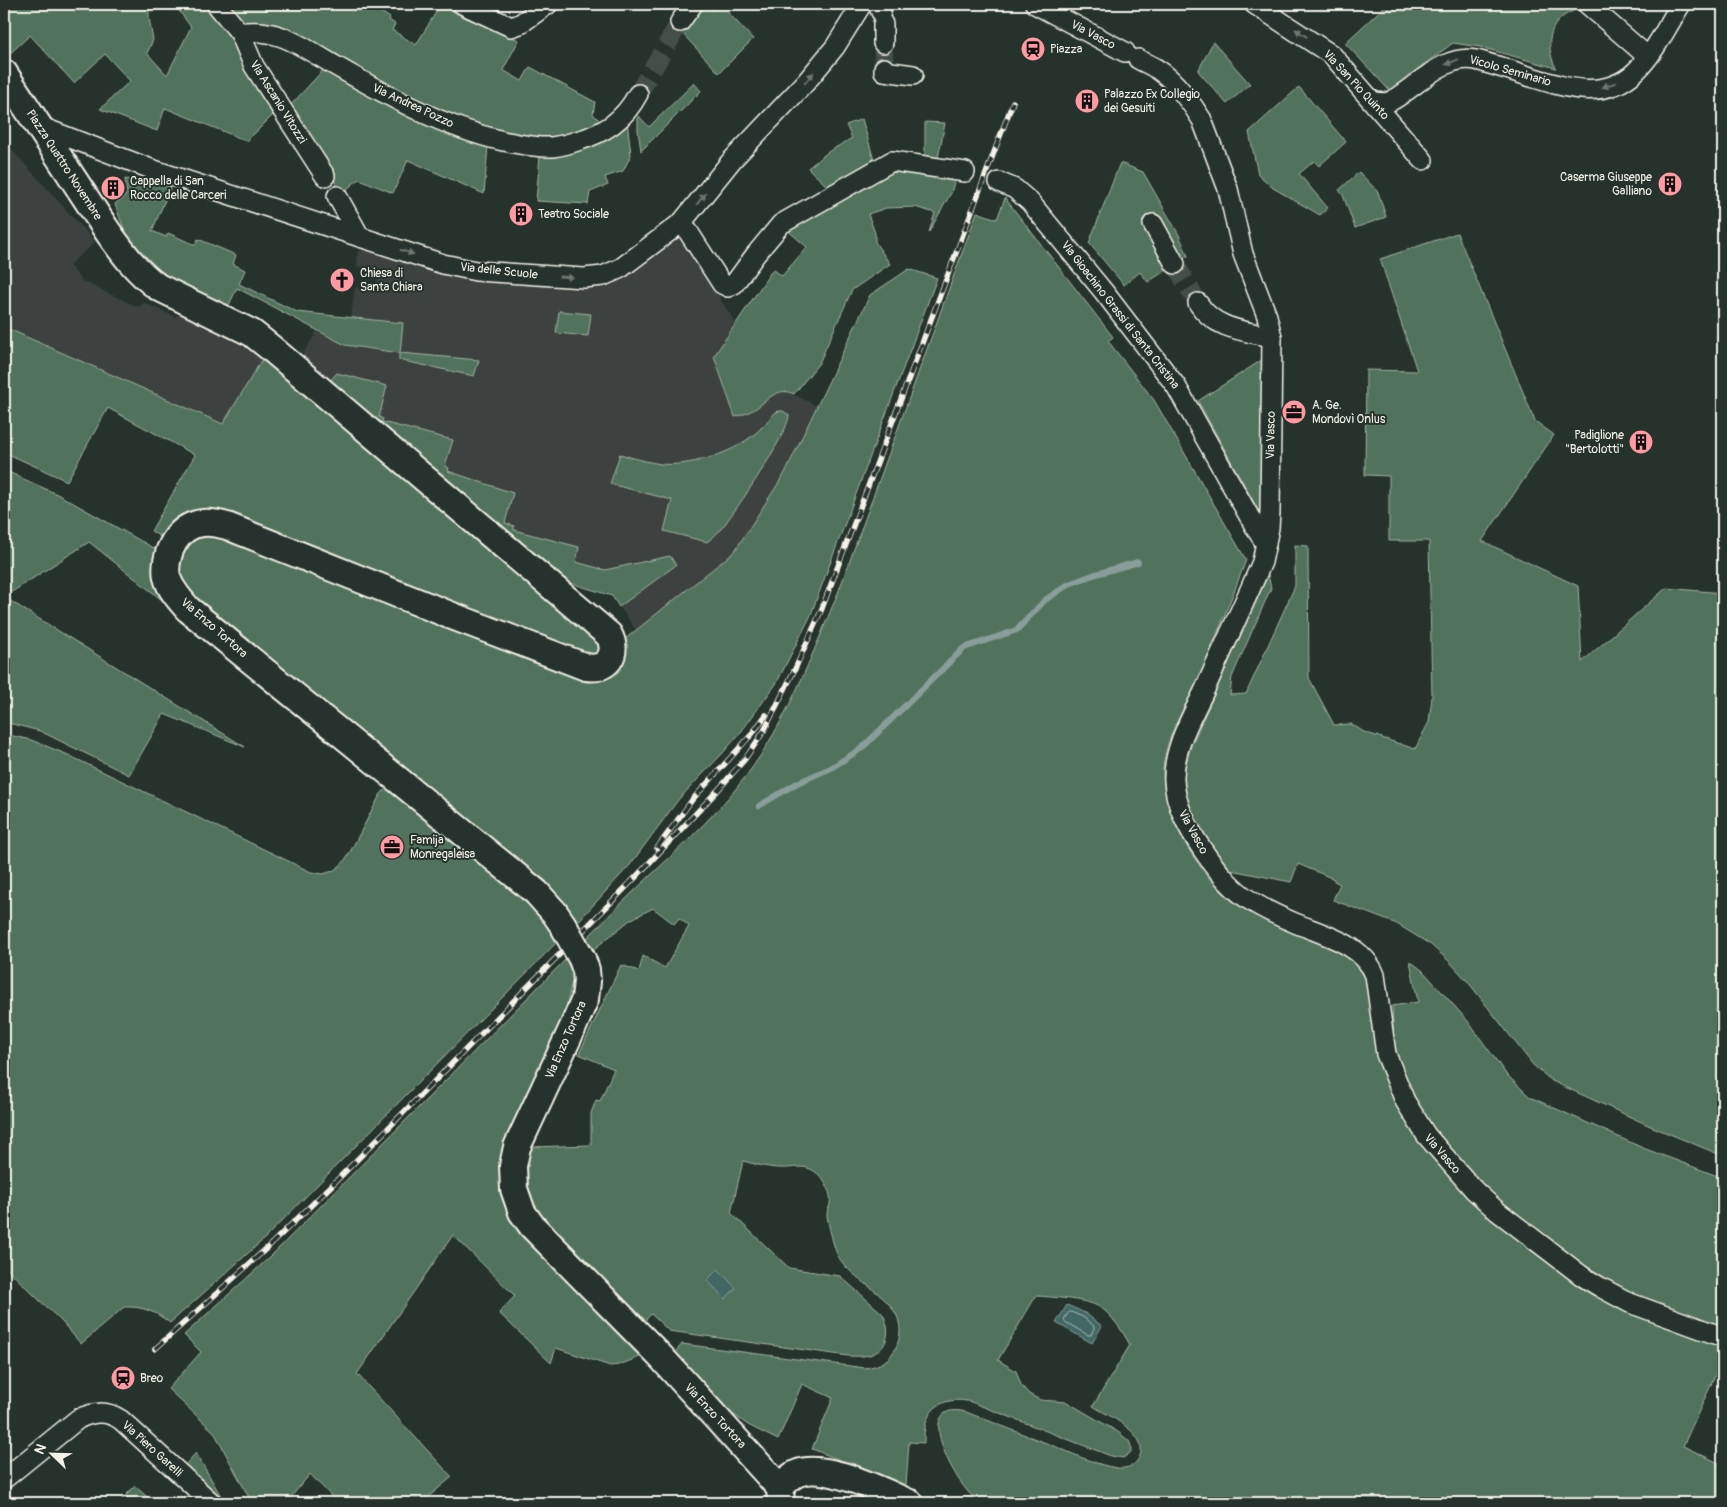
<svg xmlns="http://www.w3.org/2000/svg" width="1727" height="1507" viewBox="0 0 1727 1507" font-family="Pangolin,sans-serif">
<rect width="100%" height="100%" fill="#26332d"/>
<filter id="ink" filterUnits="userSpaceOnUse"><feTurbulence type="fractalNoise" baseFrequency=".02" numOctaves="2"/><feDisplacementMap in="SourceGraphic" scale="10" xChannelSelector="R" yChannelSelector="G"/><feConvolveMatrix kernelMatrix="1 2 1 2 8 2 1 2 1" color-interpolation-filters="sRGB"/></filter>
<g filter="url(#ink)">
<g fill="#3c4240">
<path d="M4 141 95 242 69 265 82 281 138 307 144 303 176 317 179 314 241 344 263 358 224 424 4 327Z"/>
<path d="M679 233 736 324 714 356 735 416 777 392H788L817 406 785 473 734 552 636 630 612 596 568 582 301 357 317 331 345 345 351 317 355 288 377 290 378 277 365 276 366 267 357 266 358 252 365 248 430 270 472 279 573 286 612 284Z"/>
</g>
<g fill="#51735d" stroke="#a2b2a2">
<path d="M4 4H149V18L153 40 147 53 167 75 191 27 174 4H209L232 32 277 111 247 141 165 108 157 131 100 109 130 81 105 54 74 83 30 35 5 58Z"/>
<path d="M223 4H369L390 18 389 20 395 24 392 30 416 45 441 4 461 16 519 40 503 70 522 81 530 67 595 102 593 114 600 121 608 122 557 139 519 136 477 126 241 26Z"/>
<path d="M700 4H705L712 10 718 4H720L753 39 719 73 682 33Z"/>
<path d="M1387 4H1574L1579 9C1550 17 1543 42 1556 68L1480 47 1453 43 1389 90 1345 43Z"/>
<path d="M1213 42 1250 84 1227 104 1198 71Z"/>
<path d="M325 68 488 146 484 194 408 160 393 193 359 179 342 193 288 108Z"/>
<path d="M694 83 701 91 641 151 638 130V115L649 127Z"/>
<path d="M1299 87 1346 142 1319 166 1314 161 1299 174 1328 208 1320 215 1273 188 1258 174 1249 132Z"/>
<path d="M862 119 874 160 829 188 808 168 828 152 852 138 846 125Z"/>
<path d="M627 120 631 155 623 171 605 177 608 185 590 192 588 204 536 201 540 156Z"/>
<path d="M925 122 945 123 938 158 925 156Z"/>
<path d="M1120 163 1143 172 1179 235 1188 256 1148 282 1140 272 1124 285 1089 243Z"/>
<path d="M892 170 955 179 951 193 929 232 935 213 915 207 886 208 868 214 875 233V242L890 264 852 290 819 363 794 394C775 385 766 404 751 411 746 414 740 415 735 417L714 356 773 269 782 276 807 247 786 229 800 224Z"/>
<path d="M1359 172 1378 192 1386 217 1355 228 1343 195 1339 190Z"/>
<path d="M125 179 171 186 152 231 166 237 168 233 195 245 198 239 236 255 233 264 245 270 239 284 297 312 403 323 400 353 479 360 474 376 399 360V353L345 345 237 288 229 305C191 288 153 277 130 240 123 229 119 215 115 204L127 194Z"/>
<path d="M1005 198 1113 337 1108 341 1154 400 1246 560C1231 600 1215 640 1198 680 1186 706 1169 731 1164 760 1155 808 1203 884 1242 908 1272 927 1308 938 1340 951L1352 958 1358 964 1366 979 1376 1047 1398 1104 1577 1280 1723 1344V1365L1716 1374 1683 1446 1723 1465V1503H996C990 1503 982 1503 977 1500 956 1487 909 1398 966 1412 997 1424 1028 1436 1059 1448 1078 1456 1097 1465 1117 1468 1124 1469 1133 1467 1137 1461 1155 1436 1110 1417 1093 1406L1130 1345C1123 1332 1111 1313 1098 1306 1084 1299 1052 1297 1036 1296L998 1360 1016 1371 1021 1385 1029 1394 1040 1400 1067 1402 1118 1432 1129 1441 1132 1449 1130 1453 1123 1458 1111 1456 971 1402C952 1397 932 1402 926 1423 924 1429 924 1436 924 1443L909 1442 906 1486 812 1449 833 1398 802 1384 778 1440 748 1425 731 1413 674 1354 682 1344 865 1368C880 1366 891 1360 897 1345 914 1301 854 1286 838 1256 834 1249 828 1223 827 1215 827 1211 829 1208 830 1204 832 1194 826 1183 820 1176 806 1162 796 1169 780 1168 768 1168 755 1164 743 1161L731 1213 789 1268 840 1276 882 1313C892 1329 889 1350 869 1355 862 1357 855 1356 848 1356L669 1331 651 1314 643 1323 570 1251 534 1209 526 1187 525 1174 527 1159 531 1147 591 1145V1113L596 1100 600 1101 614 1069 579 1054 621 965 639 971 643 956 665 968 689 926 679 918 674 924 653 908 630 920 589 953 583 942C598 927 613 911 629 896 669 857 712 821 746 776 787 722 812 655 838 593L977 212 997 219Z"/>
<path d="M1457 233 1535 421 1554 435 1482 541 1578 586 1582 662 1666 588 1723 593V1156L1648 1125 1552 1081 1533 1065 1468 982 1450 962 1431 945 1397 924 1333 900 1340 884 1334 881V879L1298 864 1291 882 1231 870C1210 843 1179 806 1185 769 1186 761 1189 753 1191 746L1268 575 1271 588 1232 677 1230 695 1246 694 1295 586V545L1308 546 1309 678 1334 725 1351 724 1364 732 1415 749 1429 722 1432 697 1429 541H1389V476L1365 475 1366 370 1417 371 1380 259Z"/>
<path d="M909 269 937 278 810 617 776 684 741 732 722 754 678 800 630 865 574 926 207 612C199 604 190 595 183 586 173 570 180 546 197 538 205 534 215 536 224 536L587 677 623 654 625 639 734 552 785 473 870 295Z"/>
<path d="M559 311 591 314 588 336 556 333Z"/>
<path d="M4 327 223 424 263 358 594 636 599 644 598 652 591 658 231 515C200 506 181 509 162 538L151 531 195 455 108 408 67 481 4 452Z"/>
<path d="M1265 358 1263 519 1198 401Z"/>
<path d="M337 373 387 386 379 417 383 419 382 422 453 440 445 466 449 468 448 471 513 493 505 523 514 526V530L579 547 576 562 605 570 670 556 676 565 619 607 612 596 568 582 329 382Z"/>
<path d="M779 411H783L789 415C789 433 735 512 721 529 717 534 712 538 707 542L664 531 672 500 610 484 620 454C633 458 647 462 661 464 686 467 728 455 748 439 759 432 767 421 776 412Z"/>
<path d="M4 470 59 495 157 550 156 585 167 604 89 542 4 597 245 747 164 714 129 775 40 731 4 722Z"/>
<path d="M4 734 31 740 66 754 311 872 323 874 333 871 342 864 349 854 380 795 390 784 541 912 560 939 264 1239 170 1323C156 1312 143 1306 124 1307L81 1344 62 1322 4 1266Z"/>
<path d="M570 955 573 978 564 1016 504 1145 502 1164 645 1355 619 1365 610 1366 556 1348 551 1363 499 1313 515 1296 453 1235 357 1374 452 1477 421 1503H338L310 1474 286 1503H252L214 1432 168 1389 201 1352 184 1335 271 1256Z"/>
<path d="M1410 961 1422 970 1467 1020 1506 1074 1530 1097 1643 1148 1723 1178V1329L1651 1303 1602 1280 1485 1192 1430 1128 1402 1077 1394 1047 1392 1006 1418 1002Z"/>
<path d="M196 1453 225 1503H222L183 1467Z"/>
<path d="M135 1486 154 1503H118Z"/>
</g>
<g fill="#426766" stroke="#899e9a">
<path d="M718 1269 736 1288 725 1299 707 1280Z"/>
<path d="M1067 1305 1085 1313 1102 1326 1092 1343 1056 1323Z"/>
</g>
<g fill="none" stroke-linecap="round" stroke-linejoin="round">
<path stroke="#adbab4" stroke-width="1" d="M1071 1312 1083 1317 1094 1326V1328L1091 1335H1088L1065 1322 1064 1319 1068 1313Z"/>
<path stroke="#899e9a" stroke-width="6" d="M759 806 797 783 831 768 862 748 964 648 1017 630 1045 600 1069 584 1093 575 1138 562"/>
<g stroke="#455049" stroke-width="19" stroke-dasharray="19 9" stroke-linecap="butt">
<path d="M883 43 884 68"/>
<path d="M638 94 680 22"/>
<path d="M1175 264 1198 303"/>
</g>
<defs>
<g id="street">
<path d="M216 4 240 33 254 66 325 176"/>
<path d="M462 4 511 27 520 24 548 4"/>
<path d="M878 4 881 12"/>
<path d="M1035 4 1125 52"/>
<path d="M1254 4 1332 55 1423 160"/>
<path d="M1587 4 1648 57"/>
<path d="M680 22 693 4"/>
<path d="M883 24V43"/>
<path d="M240 33C277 26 304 48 334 65 388 96 442 127 503 141 519 144 535 148 552 147 560 146 569 144 577 141 605 133 624 120 638 94"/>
<path d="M1138 59C1145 63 1153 66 1160 71 1175 81 1193 105 1202 120L1228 189 1243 254 1267 316 1272 337 1270 512 1269 528 1262 562C1244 604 1224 645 1206 687 1193 715 1173 747 1174 780 1175 805 1188 828 1202 849 1231 892 1248 903 1295 923 1324 935 1363 944 1375 975L1386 1054 1405 1101 1426 1135 1474 1190 1497 1211 1582 1276 1600 1287 1630 1303 1723 1337"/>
<path d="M884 68V71L913 75"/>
<path d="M1374 102 1386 103 1391 101C1418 86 1443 54 1476 60 1495 65 1513 71 1531 77 1567 88 1605 101 1636 71 1654 54 1668 25 1681 4"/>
<path d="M39 126 151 169 443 264 476 271 584 278 603 276 621 268 682 222 732 160 806 82 835 47 862 4"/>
<path d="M999 182 1015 189 1030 202 1104 292 1176 386 1258 532 1266 544"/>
<path d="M337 196 360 237"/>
<path d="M682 222 722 284 728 287 734 284 756 254 781 224 892 161 965 172"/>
<path d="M1153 224 1175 264"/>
<path d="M1198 303C1214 329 1244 331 1272 337"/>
<path d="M4 1479 78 1419C93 1412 106 1410 121 1420L212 1503"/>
</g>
<g id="secondary">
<path d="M4 73 108 232C123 253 137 272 158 287L252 333 272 349 609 635C619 654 607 671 586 667L455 617 227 526C201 518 181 524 170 550 167 559 165 568 167 577 170 589 180 600 188 609L536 892 554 912"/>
<path d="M582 959 586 970 587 981 585 999 574 1025 517 1147 513 1166 514 1189 522 1212 532 1226 660 1356 780 1488 781 1503"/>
<path d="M780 1488C786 1481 790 1476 798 1473 826 1462 883 1492 910 1503"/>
</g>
</defs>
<use href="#street" stroke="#f4f1e8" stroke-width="22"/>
<use href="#secondary" stroke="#f4f1e8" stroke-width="30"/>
<use href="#street" stroke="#26332d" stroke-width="19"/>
<use href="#secondary" stroke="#26332d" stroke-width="26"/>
<defs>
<g id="rail">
<path d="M657 848 692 800 752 734 766 715"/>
<path d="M155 1349 268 1247 330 1187 635 878 718 790 745 759 764 731 795 669 821 611 1013 102"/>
</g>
</defs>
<use href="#rail" stroke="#f4f1e8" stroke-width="5.5"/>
<use href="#rail" stroke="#26332d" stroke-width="4" stroke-dasharray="11" stroke-linecap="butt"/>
<defs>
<path id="secondary-bridge" d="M554 912 563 925 582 959"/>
</defs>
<use href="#secondary-bridge" stroke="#f4f1e8" stroke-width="30" stroke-linecap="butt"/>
<use href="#secondary-bridge" stroke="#26332d" stroke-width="26"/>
</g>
<defs><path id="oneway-solid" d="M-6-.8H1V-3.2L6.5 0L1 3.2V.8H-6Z" transform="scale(1.25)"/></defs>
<g fill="#6e766e">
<use href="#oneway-solid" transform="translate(1301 33) rotate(-146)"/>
<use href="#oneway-solid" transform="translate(1452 62) rotate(158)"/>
<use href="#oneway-solid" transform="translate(809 78) rotate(-50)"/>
<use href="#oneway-solid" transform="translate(1609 85) rotate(161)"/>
<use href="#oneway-solid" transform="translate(701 199) rotate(-51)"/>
<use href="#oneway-solid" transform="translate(407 252) rotate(18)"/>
<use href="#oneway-solid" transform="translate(566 277) rotate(4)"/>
</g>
</g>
<defs>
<symbol id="station-disc" viewBox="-11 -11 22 22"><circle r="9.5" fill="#ff9aa2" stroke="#26332d"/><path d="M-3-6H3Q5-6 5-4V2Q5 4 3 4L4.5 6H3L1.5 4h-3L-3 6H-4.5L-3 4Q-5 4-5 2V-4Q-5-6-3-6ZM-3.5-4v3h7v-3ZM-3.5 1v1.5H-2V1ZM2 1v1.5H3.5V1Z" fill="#111"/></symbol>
<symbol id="building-disc" viewBox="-11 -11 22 22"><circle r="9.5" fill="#ff9aa2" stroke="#26332d"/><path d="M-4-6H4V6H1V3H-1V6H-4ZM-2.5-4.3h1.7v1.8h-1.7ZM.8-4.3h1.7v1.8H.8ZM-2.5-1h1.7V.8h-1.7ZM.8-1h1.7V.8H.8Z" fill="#111"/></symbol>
<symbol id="church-disc" viewBox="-11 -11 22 22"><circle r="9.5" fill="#ff9aa2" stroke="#26332d"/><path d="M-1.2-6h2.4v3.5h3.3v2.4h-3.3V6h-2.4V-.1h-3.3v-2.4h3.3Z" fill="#111"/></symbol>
<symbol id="office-disc" viewBox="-11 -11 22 22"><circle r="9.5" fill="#ff9aa2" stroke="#26332d"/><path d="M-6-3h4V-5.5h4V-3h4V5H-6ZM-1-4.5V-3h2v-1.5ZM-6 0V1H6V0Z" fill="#111"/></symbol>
</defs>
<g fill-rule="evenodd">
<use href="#station-disc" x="1019" y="35" width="28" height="28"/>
<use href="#building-disc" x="1073" y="87" width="28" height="28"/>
<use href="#building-disc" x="1656" y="170" width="28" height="28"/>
<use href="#building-disc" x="99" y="174" width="28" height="28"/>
<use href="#building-disc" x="507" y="200" width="28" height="28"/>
<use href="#church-disc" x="328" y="266" width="28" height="28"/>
<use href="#office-disc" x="1280" y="398" width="28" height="28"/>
<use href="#building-disc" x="1627" y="428" width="28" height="28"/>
<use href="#office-disc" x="378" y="833" width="28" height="28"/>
<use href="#station-disc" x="109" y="1364" width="28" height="28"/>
</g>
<g text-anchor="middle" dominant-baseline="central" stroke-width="4" stroke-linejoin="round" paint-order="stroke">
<g font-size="12" fill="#f4f1e8" stroke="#26332d">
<text transform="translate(1093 35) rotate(28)">Via Vasco</text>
<text transform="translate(1510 71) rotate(16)">Vicolo Seminario</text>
<text transform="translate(1356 85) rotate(47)">Via San Pio Quinto</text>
<text transform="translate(278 102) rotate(58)">Via Ascanio Vitozzi</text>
<text transform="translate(413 106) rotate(25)">Via Andrea Pozzo</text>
<text transform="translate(64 165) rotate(57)">Piazza Quattro Novembre</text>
<text transform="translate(499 271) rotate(6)">Via delle Scuole</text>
<text transform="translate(1120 315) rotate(52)">Via Gioachino Grassi di Santa Cristina</text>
<text transform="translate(1271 435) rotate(-89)">Via Vasco</text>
<text transform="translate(214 628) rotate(41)">Via Enzo Tortora</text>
<text transform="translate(1193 832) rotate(61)">Via Vasco</text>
<text transform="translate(566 1040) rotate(-66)">Via Enzo Tortora</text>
<text transform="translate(1442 1154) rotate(49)">Via Vasco</text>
<text transform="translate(715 1416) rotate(47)">Via Enzo Tortora</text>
<text transform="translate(152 1449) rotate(42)">Via Piero Garelli</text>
</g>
<g font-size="12" fill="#f4f1e8" stroke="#26332d" text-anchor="start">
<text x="1050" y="49">Piazza</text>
<text x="1104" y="94">Palazzo Ex Collegio<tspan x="1104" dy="14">dei Gesuiti</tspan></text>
<text x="1652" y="177" text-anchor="end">Caserma Giuseppe<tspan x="1652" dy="14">Galliano</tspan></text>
<text x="130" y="181">Cappella di San<tspan x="130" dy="14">Rocco delle Carceri</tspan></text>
<text x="538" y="214">Teatro Sociale</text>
<text x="360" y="273">Chiesa di<tspan x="360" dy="14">Santa Chiara</tspan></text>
<text x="1312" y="405">A. Ge.<tspan x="1312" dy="14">Mondovì Onlus</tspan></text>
<text x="1624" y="435" text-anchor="end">Padiglione<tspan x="1624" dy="14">"Bertolotti"</tspan></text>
<text x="410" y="840">Famija<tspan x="410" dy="14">Monregaleisa</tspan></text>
<text x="140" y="1378">Breo</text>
</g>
</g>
<rect width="1727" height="1507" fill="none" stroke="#26332d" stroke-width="20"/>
<rect x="10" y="10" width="1707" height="1487" fill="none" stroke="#f4f1e8" stroke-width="2" filter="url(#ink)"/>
<g transform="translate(52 1454) rotate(293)" stroke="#26332d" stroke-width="4" paint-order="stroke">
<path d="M0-4L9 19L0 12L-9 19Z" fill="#f4f1e8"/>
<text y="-8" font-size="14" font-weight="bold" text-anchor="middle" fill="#f4f1e8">N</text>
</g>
</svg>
